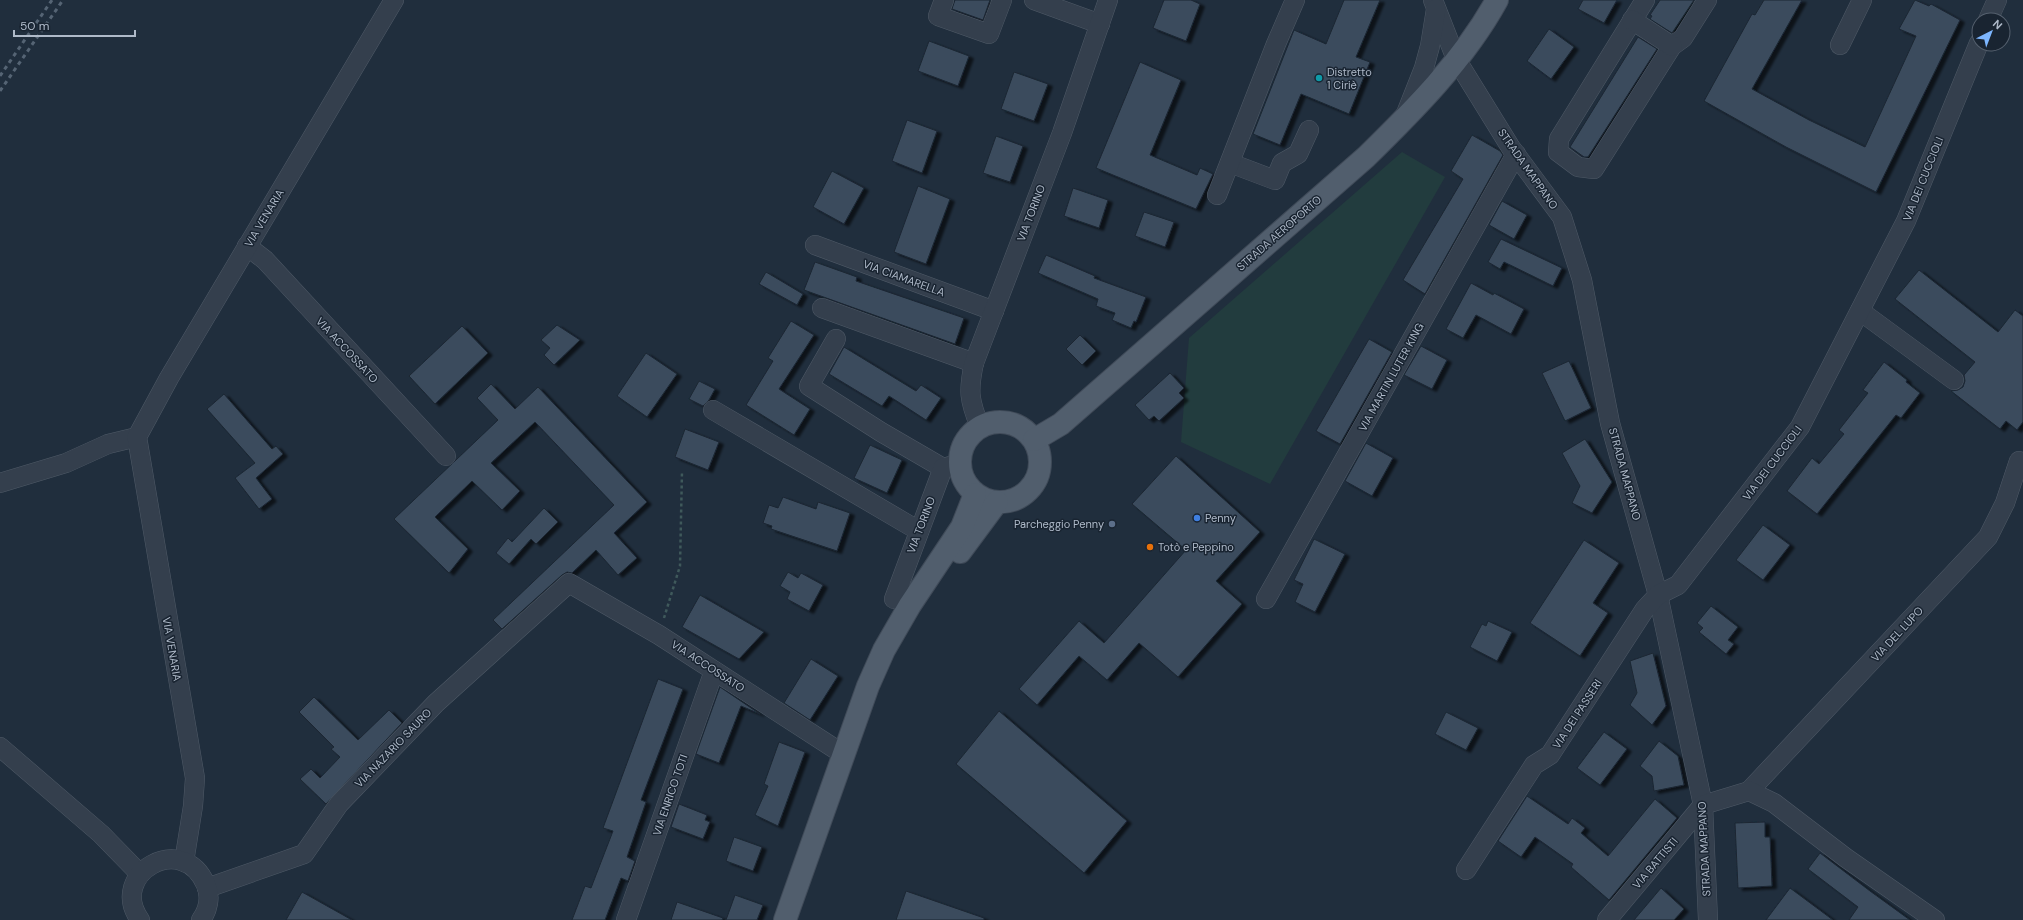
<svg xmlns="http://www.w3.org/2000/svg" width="2023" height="920" viewBox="0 0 2023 920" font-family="'DM Sans',sans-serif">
<defs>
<filter id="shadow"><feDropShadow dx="4.5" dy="2.5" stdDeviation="1" flood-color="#0009"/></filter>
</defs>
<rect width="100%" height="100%" fill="#202e3d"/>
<path fill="#223c3e" d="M1402 152 1445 177 1270 484 1181 442 1189 338Z"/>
<g fill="#3b4c5d" stroke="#1b2633" filter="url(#shadow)">
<path d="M955 0H990L983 20 952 9Z"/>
<path d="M1164 0H1191L1200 4 1186 41 1153 28Z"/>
<path d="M1344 0H1380L1356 57 1370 62 1349 114 1301 94 1280 145 1253 134 1294 30 1326 44Z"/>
<path d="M1583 0H1617L1604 23 1578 9Z"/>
<path d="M1660 0H1694L1672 33 1650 19 1652 16 1650 15Z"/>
<path d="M1764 0H1802L1752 89 1809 120 1865 147 1916 36 1899 29 1915 0 1929 6 1931 4 1960 20 1876 192 1786 147 1704 101 1752 14 1755 15Z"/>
<path d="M1549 29 1574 47 1551 79 1527 61Z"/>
<path d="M1638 37 1657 49 1588 157H1584L1570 147Z"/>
<path d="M929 41 969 56 958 86 918 71Z"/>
<path d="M1140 62 1181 80 1150 155 1197 175 1200 168 1213 174 1196 209 1096 168Z"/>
<path d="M1014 72 1048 84 1034 121 1001 109Z"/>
<path d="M907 120 937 131 922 173 892 161Z"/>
<path d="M1472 135 1500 151 1503 155 1425 294 1403 280 1463 179 1451 171Z"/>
<path d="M996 136 1023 146 1010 182 983 173Z"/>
<path d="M832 171 864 188 844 224 813 207Z"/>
<path d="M918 186 950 199 926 264 894 252Z"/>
<path d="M1073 188 1108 200 1099 228 1064 216Z"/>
<path d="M1502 201 1527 215 1514 239 1489 225Z"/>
<path d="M1144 212 1174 222 1165 247 1135 236Z"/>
<path d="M1501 239 1562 268 1553 286 1504 262 1500 269 1488 262Z"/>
<path d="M1046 255 1095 276 1094 278 1146 297 1136 322 1134 321 1131 328 1112 320 1115 313 1096 306 1098 299 1038 273Z"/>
<path d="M815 262 857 277 856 281 964 318 955 344 804 290Z"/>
<path d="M1919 270 1998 332 2015 310 2023 316V422L2017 430 2006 421 2000 429 1951 391 1958 390 1963 387 1965 381 1964 375 1975 362 1895 299Z"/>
<path d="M766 272 803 294 797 305 759 284Z"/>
<path d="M1471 283 1493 295 1494 293 1524 309 1511 334 1476 315 1463 338 1446 329Z"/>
<path d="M791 321 814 335 779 389 810 409 794 435 746 405 773 361 768 358Z"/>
<path d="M557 325 580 340 554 365 544 355 550 348 541 340Z"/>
<path d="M462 326 488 353 435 404 409 376Z"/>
<path d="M1080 335 1096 351 1082 365 1066 349Z"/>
<path d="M1369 339 1392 352 1340 444 1316 431Z"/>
<path d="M1421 346 1447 360 1432 389 1404 375Z"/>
<path d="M844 347 916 391 921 385 941 398 926 420 889 396 882 406 829 374Z"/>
<path d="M646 353 677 374 647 417 617 396Z"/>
<path d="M1569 361 1591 408 1565 421 1542 373Z"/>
<path d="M1884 362 1907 380 1906 382 1920 393 1901 418 1896 415 1817 514 1787 491 1812 458 1819 464 1844 434 1839 430 1868 393 1863 390Z"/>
<path d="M1170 373 1184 388 1179 393 1184 398 1159 421 1154 416 1149 420 1135 405Z"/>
<path d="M699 381 715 389 709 400 703 406 689 399Z"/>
<path d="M491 384 515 409 538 387 647 502 614 533 637 558 618 575 596 550 572 573 567 572 562 575 502 629 493 620 614 505 535 422 491 463 520 491 502 510 472 481 435 517 468 549 449 573 394 519 498 420 477 398Z"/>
<path d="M224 394 272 449 276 446 283 454 256 478 272 499 259 509 235 478 255 463 207 409Z"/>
<path d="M685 429 719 442 708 470 675 457Z"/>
<path d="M1585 439 1612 482 1592 513 1572 503 1580 486 1562 453Z"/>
<path d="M1366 443 1393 458 1372 496 1345 481Z"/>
<path d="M870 445 902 460 887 493 854 478Z"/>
<path d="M1176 456 1260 532 1216 581 1242 604 1178 677 1139 643 1107 680 1079 656 1037 705 1019 689 1079 621 1104 643 1186 550 1132 504Z"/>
<path d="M783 497 816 509 818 502 850 513 837 551 771 529 772 526 763 523 769 505 778 508Z"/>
<path d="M544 508 558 522 536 544 531 539 509 564 496 553 508 538 512 542Z"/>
<path d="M1763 525 1790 545 1763 580 1736 560Z"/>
<path d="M1314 539 1345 554 1315 612 1295 602 1303 584 1294 580Z"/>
<path d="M1584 540 1619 563 1593 603 1608 613 1580 656 1530 623Z"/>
<path d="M788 572 798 578 801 573 823 585 809 611 787 599 790 592 780 586Z"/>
<path d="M700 595 764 632 739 659 682 627Z"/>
<path d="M1711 606 1738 627 1728 640 1734 644 1726 654 1699 632 1703 628 1697 623Z"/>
<path d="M1488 621 1512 632 1497 661 1470 647 1482 624 1486 626Z"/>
<path d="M1653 653 1666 706 1652 725 1630 705 1637 693 1630 661Z"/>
<path d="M811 659 838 676 810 720 784 703Z"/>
<path d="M658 679 683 689 641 800 646 802 627 857 635 861 628 881 621 878 605 920H572L585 886 591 888 613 831 603 828Z"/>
<path d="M720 687 760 714 741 706 719 763 696 754Z"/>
<path d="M314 697 358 740 389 710 402 723 326 804 300 779 311 769 320 778 340 757 331 749 334 747 299 712Z"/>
<path d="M999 711 1127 821 1084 873 956 764Z"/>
<path d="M1446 712 1478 728 1466 750 1435 734Z"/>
<path d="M1604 732 1627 749 1600 785 1577 768Z"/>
<path d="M1659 741 1678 756 1684 785 1654 791 1652 776 1640 766Z"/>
<path d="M779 742 805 752 778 826 755 815 768 786 764 784Z"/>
<path d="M1527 796 1568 824 1572 818 1585 828 1581 833 1608 856 1655 799 1677 818 1609 900 1571 867 1573 864 1535 837 1521 857 1498 841Z"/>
<path d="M679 804 707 815 705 820 710 822 703 839 671 827Z"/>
<path d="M1765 822V837H1770L1772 886 1738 888 1735 823Z"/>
<path d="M734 837 762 847 753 871 726 861Z"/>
<path d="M1820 853 1870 891 1910 920H1849L1858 907 1808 869Z"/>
<path d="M1661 888 1684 909 1674 920H1634Z"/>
<path d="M1790 888 1833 920H1766Z"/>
<path d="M906 891 984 918V920H896Z"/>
<path d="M302 892 352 920H286Z"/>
<path d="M735 895 763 905 757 920H726Z"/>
<path d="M677 902 723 918 722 920H671Z"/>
</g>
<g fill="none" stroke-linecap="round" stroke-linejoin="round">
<defs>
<g id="minor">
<path d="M944 0 938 16 989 34 1002 0"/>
<path d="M1034 0 1100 24"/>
<path d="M1433 0 1456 59 1511 148 1562 217 1582 280 1610 423 1658 595 1703 805 1708 920"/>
<path d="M1645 0 1559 139 1558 152 1578 167 1594 169 1672 46 1683 38 1707 0"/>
<path d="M1632 20 1672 46"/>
<path d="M1988 20 1997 0"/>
<path d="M1840 45 1862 0"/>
<path d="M1405 116 1424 68 1430 46 1436 9"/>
<path d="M1230 163 1275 180 1282 163 1298 154 1309 130"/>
<path d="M1217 195 1276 44 1295 0"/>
<path d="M815 245 994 311"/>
<path d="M247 246 265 260 446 456"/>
<path d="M822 308 974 363"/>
<path d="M1860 311 1954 380"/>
<path d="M836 339 809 386 881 432 943 468"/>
<path d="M713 410 919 531"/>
<path d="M980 427C969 400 968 391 974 363L1062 133 1108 0"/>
<path d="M0 483 66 463 108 444 137 437"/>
<path d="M894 599 943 468 960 463"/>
<path d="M1266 599 1516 154"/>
<path d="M0 747 101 834 140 874"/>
<path d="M1749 791 1988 537 2005 503 2019 461"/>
<path d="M184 862 193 806 195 778 137 437 169 378 394 0"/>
<path d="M1466 870 1534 765 1550 755 1645 609 1658 595 1678 585 1800 427 1906 221 1979 43"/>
<path d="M207 888 304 854 339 804 436 703 569 583 659 635 843 754"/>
<path d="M140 920C107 874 183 830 206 885 211 897 208 910 201 920"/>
<path d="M626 920 714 671"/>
<path d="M1607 920 1703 805 1749 791 1774 803 1846 858 1935 920"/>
</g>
<g id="major">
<circle cx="1000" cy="462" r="40"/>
<path d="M1034 440 1061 424 1366 157C1414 110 1464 60 1497 0"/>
<path d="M960 552 997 502"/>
<path d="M785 920 868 686 884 650 910 605 962 527 975 494"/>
</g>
</defs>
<use href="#minor" stroke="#4f5a67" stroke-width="20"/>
<use href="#major" stroke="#404b59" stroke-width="24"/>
<path stroke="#3f595b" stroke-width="2.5" stroke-dasharray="3 3" stroke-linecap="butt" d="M664 618 680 566 682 471"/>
<use href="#minor" stroke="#343f4d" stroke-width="19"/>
<use href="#major" stroke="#515e6d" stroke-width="22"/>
<g stroke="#556474" stroke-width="3" stroke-dasharray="4 4" stroke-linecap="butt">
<path d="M0 76 52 0"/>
<path d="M0 91 63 0"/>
</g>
</g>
<circle fill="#0f9aa8" stroke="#192431" stroke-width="1.5" cx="1319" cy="78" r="4"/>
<circle fill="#3f7fe0" stroke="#192431" stroke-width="1.5" cx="1197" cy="518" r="4"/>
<circle fill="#5c6f8a" stroke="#192431" stroke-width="1.5" cx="1112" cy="524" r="4"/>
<circle fill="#e8710a" stroke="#192431" stroke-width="1.5" cx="1150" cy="547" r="4"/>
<g text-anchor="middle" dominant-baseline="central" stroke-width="3" stroke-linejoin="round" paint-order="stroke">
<g font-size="11" fill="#afbac9" stroke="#192431" text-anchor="start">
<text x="1327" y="72">Distretto<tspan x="1327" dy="13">1 Ciriè</tspan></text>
<text x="1205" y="518">Penny</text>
<text x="1104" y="524" text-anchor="end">Parcheggio Penny</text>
<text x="1158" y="547">Totò e Peppino</text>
</g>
<g font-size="11" fill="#afbac9" stroke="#192431">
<text transform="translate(1528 169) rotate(55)">STRADA MAPPANO</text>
<text transform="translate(1923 179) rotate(-68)">VIA DEI CUCCIOLI</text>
<text transform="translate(1031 213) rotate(-69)">VIA TORINO</text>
<text transform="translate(264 218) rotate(-59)">VIA VENARIA</text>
<text transform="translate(1279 233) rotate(-41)">STRADA AEROPORTO</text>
<text transform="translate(904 278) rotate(20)">VIA CIAMARELLA</text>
<text transform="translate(347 350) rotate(47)">VIA ACCOSSATO</text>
<text transform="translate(1391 377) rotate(-61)">VIA MARTIN LUTER KING</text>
<text transform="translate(1772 463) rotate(-53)">VIA DEI CUCCIOLI</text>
<text transform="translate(1625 474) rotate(75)">STRADA MAPPANO</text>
<text transform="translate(921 525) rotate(-69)">VIA TORINO</text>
<text transform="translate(1897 634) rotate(-47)">VIA DEL LUPO</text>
<text transform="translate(172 649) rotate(80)">VIA VENARIA</text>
<text transform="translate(708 666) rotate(33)">VIA ACCOSSATO</text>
<text transform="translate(1577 714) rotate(-57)">VIA DEI PASSERI</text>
<text transform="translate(393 748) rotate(-46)">VIA NAZARIO SAURO</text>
<text transform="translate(670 795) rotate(-71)">VIA ENRICO TOTI</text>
<text transform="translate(1704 849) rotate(-93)">STRADA MAPPANO</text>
<text transform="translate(1655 863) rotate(-50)">VIA BATTISTI</text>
</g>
</g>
<g transform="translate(1991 32) rotate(42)"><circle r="19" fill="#192431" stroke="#55606e"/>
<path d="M0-3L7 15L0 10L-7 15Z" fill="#7db6ff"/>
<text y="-6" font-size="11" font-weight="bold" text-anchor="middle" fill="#afbac9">N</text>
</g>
<path d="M14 30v6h121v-6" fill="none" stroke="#afbac9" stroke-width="2"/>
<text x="20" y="30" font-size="12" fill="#afbac9" stroke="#192431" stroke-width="3" paint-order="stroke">50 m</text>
</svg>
